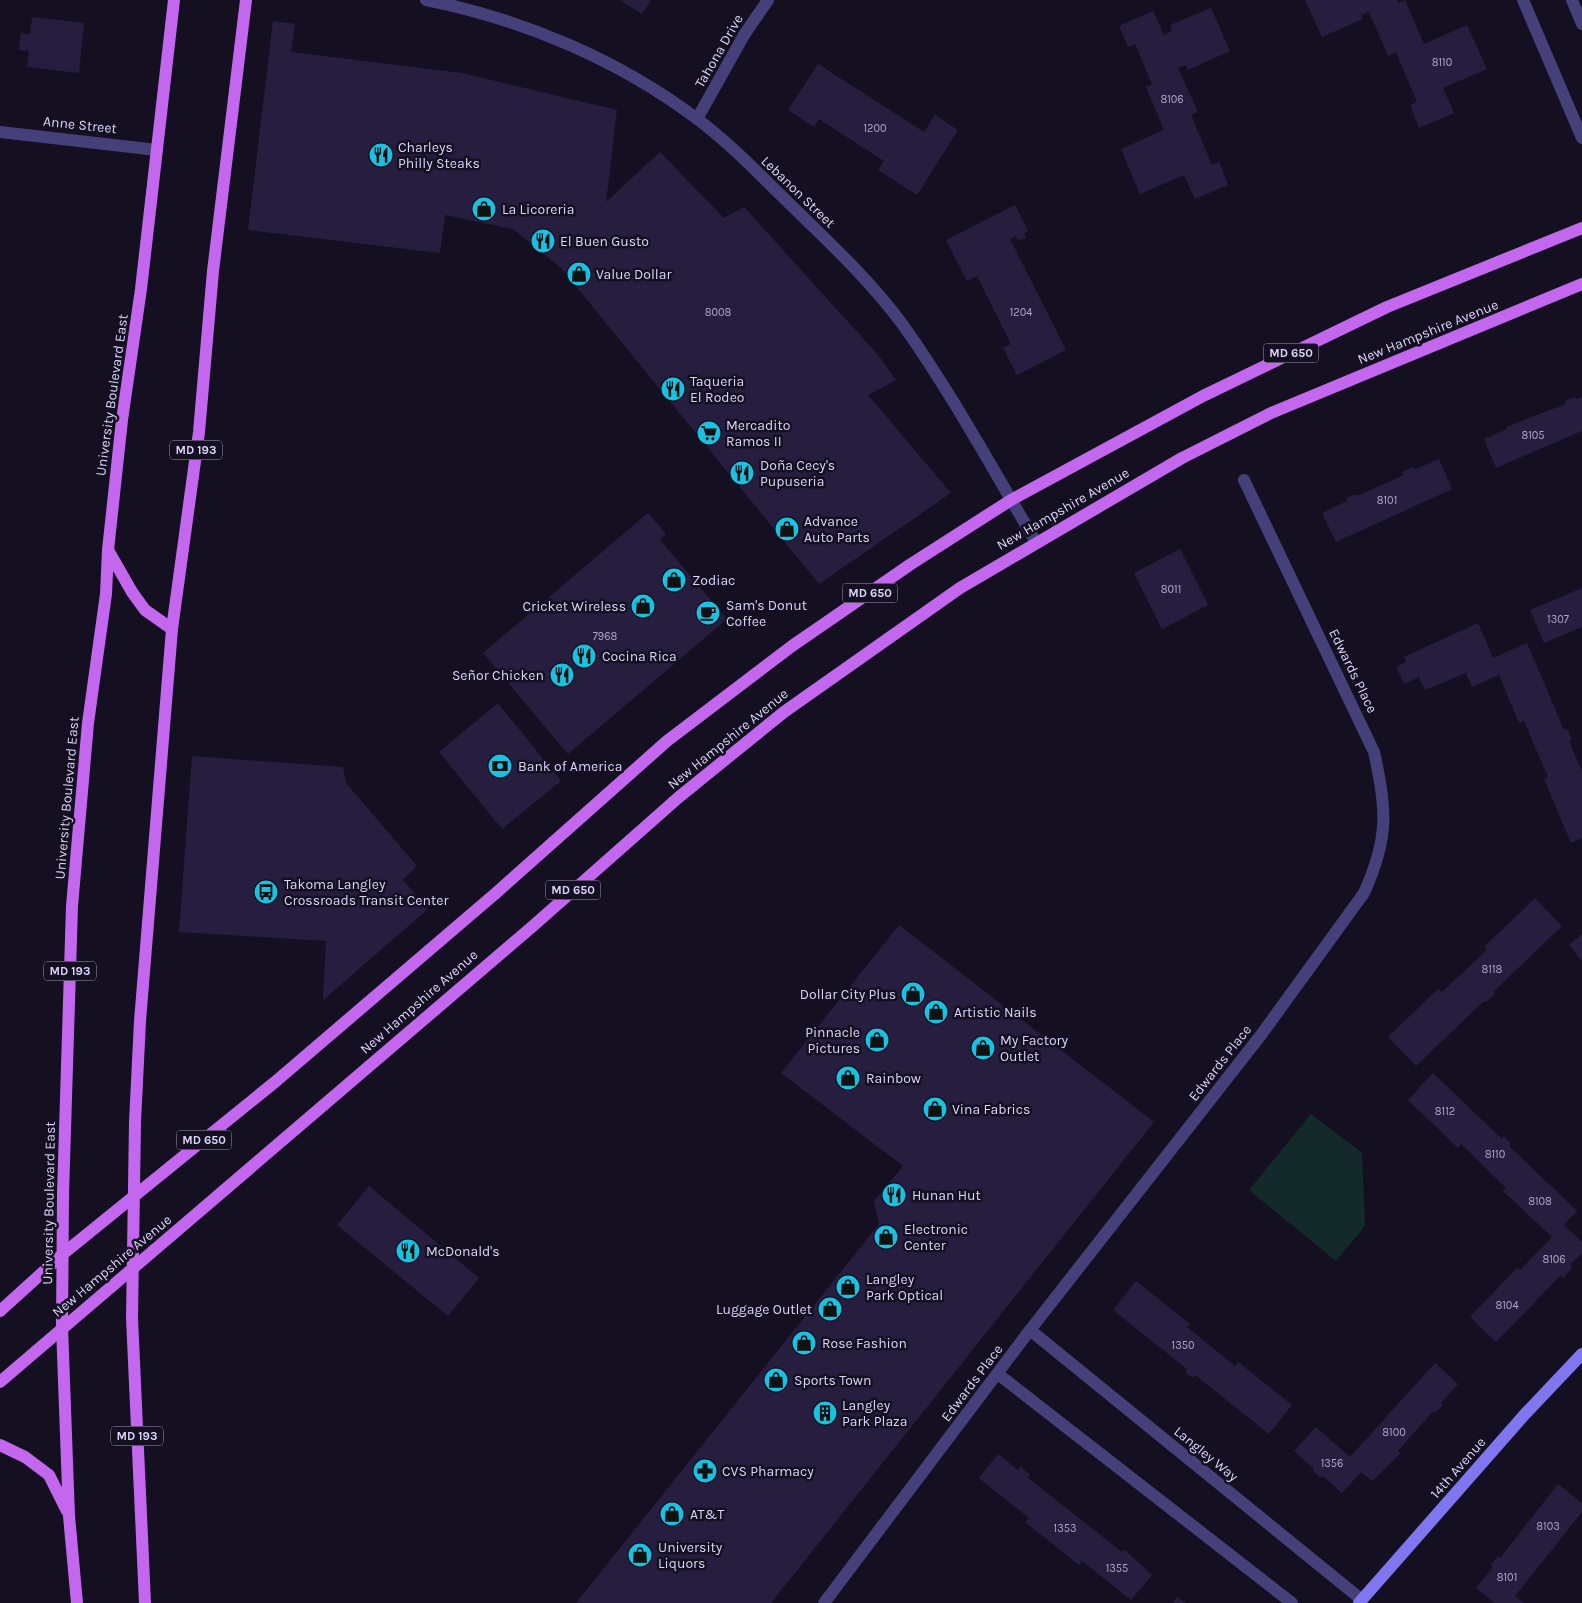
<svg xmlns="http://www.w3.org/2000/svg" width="1582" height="1603" viewBox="0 0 1582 1603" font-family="Karla,sans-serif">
<rect width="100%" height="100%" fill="#141021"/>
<path fill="#14292a" d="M1311 1114 1362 1153 1365 1226 1336 1261 1249 1190Z"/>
<g fill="#271e3f">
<path d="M620 0H650L651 1 642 14Z"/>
<path d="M1305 0H1397L1398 3 1405 0 1424 44 1467 25 1487 69 1443 88 1454 113 1419 128 1410 105 1417 102 1396 52 1388 56 1369 12 1361 15 1363 19 1322 37Z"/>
<path d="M1211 8 1230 51 1188 70 1186 65 1178 68 1198 112 1191 115 1212 165 1219 162 1228 185 1195 199 1184 175 1140 194 1121 149 1164 130 1146 87 1152 84 1135 44 1128 47 1119 26 1153 11 1164 35 1172 31 1170 25Z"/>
<path d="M32 17 84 23 79 73 27 67 29 51 19 50 21 33 30 34Z"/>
<path d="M273 21 295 24 291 52 462 73 617 110 606 202 660 152 724 218 744 207 879 356 896 380 868 395 951 493 819 584 561 268 513 229 445 215 440 253 248 230Z"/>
<path d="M818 64 924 132 935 115 958 130 917 195 878 170 884 161 819 119 814 127 788 110Z"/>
<path d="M1015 205 1028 231 1024 233 1026 238 1018 240 1016 236 1010 239 1066 350 1017 375 1003 348 1011 344 977 276 967 281 946 240Z"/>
<path d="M1575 397 1577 399 1582 397V431L1496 468 1484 439 1507 429 1506 427 1566 404 1565 401Z"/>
<path d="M1439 459 1452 489 1336 542 1322 513 1347 501 1346 498 1356 494 1357 496 1404 475 1402 472 1413 467 1414 470Z"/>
<path d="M648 513 666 534 660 540 727 619 568 754 483 653Z"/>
<path d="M1180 549 1208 605 1162 629 1134 573Z"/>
<path d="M1582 588V627L1544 643 1530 610Z"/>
<path d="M1478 623 1493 658 1527 643 1564 730 1567 729 1572 740 1569 741 1582 771V838L1571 843 1544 779 1548 777 1524 721 1519 723 1499 675 1472 687 1466 673 1425 690 1419 677 1404 684 1396 667 1406 662 1404 657Z"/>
<path d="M498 703 561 781 502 829 439 752Z"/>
<path d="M192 756 343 767 346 783 417 866 403 880 428 909 323 1000 326 941 179 932Z"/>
<path d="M1535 898 1562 926 1493 992 1495 994 1486 1002 1484 1001 1416 1066 1388 1037 1438 989 1442 992 1487 950 1484 947Z"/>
<path d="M899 925 1154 1122 771 1603H576L879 1224 874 1201 903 1166 781 1073Z"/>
<path d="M1582 934V961L1569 945Z"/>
<path d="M1433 1073 1502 1139 1504 1136 1511 1144 1509 1146 1577 1211 1564 1225 1582 1242V1253L1570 1265 1572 1268 1563 1278 1560 1276 1496 1342 1470 1317 1517 1268 1520 1270 1552 1237 1503 1191 1506 1188 1461 1144 1458 1148 1408 1100Z"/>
<path d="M369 1186 479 1278 448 1316 337 1225Z"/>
<path d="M1136 1281 1190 1324 1187 1327 1235 1366 1238 1362 1292 1405 1269 1434 1195 1375 1193 1378 1185 1372 1187 1369 1113 1310Z"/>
<path d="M1435 1363 1458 1384 1441 1403 1443 1405 1435 1413 1433 1411 1398 1451 1401 1453 1372 1481 1361 1472 1342 1493 1323 1476 1321 1478 1313 1470 1314 1469 1294 1451 1316 1427 1350 1457Z"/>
<path d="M998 1454 1018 1470 1021 1467 1030 1475 1028 1478 1122 1552 1124 1549 1152 1575 1131 1600 1082 1561 1079 1565 1025 1522 1029 1518 979 1478Z"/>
<path d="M1558 1484 1582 1503V1512L1515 1596 1524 1603H1495L1476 1588 1493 1567 1491 1565 1498 1556 1500 1558Z"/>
<path d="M1177 1597 1186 1603H1173Z"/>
</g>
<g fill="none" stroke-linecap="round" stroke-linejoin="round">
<g stroke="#46407a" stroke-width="12">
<path d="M426 0C522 19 617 59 696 118 732 145 764 179 796 210 833 246 872 283 903 325 952 394 993 470 1036 542"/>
<path d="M1523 0 1582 138"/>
<path d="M1572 0 1582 24"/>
<path d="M697 119 744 35 768 0"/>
<path d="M0 132 157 150"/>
<path d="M1030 1330 1362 1600"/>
<path d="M998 1374 1292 1603"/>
<path d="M824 1603 1030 1330 1261 1035 1364 893C1389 838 1387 809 1374 752L1244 480"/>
</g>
<path stroke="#8076ef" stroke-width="12" d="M1359 1603 1526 1413 1582 1354"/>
<g stroke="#c368ee" stroke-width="12">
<path d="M108 550 132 592 145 610 172 629"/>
<path d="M0 1311 64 1253 275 1082 496 893 667 741 792 646 911 564 1011 500 1203 396 1387 307 1582 228"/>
<path d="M0 1382 533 926 679 797 784 712 960 588 1182 458 1271 413 1582 284"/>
<path d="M0 1445 25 1457 49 1475 67 1511"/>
<path d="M77 1603 69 1516 62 1327 63 1194 72 906 88 723 106 594 108 550 122 420 141 289 174 0"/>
<path d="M145 1603 132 1318 135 1122 140 1021 172 629 199 432 213 271 246 0"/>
</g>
</g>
<defs>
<symbol id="restaurant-disc" viewBox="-11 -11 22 22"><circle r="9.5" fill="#1ac2e1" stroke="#141021"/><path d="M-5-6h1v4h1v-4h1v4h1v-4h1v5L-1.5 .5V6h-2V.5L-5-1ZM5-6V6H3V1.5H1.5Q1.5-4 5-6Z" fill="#111"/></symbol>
<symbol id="shop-disc" viewBox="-11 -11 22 22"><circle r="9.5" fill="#1ac2e1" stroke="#141021"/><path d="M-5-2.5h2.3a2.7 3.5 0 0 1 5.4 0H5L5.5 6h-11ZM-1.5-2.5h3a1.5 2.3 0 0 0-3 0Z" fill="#111"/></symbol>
<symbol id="supermarket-disc" viewBox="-11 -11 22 22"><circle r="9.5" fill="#1ac2e1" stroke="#141021"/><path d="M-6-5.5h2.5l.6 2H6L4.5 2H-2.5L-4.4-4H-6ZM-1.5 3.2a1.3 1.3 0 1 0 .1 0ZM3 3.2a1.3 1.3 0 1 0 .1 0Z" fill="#111"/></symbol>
<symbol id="cafe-disc" viewBox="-11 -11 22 22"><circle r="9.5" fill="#1ac2e1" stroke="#141021"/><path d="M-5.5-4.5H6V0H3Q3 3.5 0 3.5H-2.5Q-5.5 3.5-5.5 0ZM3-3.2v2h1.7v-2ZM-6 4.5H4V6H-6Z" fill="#111"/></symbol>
<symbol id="bank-disc" viewBox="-11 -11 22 22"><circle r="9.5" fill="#1ac2e1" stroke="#141021"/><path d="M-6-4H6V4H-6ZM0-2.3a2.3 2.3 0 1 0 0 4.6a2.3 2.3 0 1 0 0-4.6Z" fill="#111"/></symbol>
<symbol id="bus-disc" viewBox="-11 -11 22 22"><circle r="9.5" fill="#1ac2e1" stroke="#141021"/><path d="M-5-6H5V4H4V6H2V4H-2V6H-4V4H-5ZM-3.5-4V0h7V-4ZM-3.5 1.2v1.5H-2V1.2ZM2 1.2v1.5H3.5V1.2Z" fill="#111"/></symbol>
<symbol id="building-disc" viewBox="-11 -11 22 22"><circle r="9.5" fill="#1ac2e1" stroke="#141021"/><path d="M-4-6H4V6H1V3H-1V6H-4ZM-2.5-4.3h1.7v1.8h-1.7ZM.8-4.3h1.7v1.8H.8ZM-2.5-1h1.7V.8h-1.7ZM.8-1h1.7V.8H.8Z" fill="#111"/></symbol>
<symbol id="pharmacy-disc" viewBox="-11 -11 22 22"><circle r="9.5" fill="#1ac2e1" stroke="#141021"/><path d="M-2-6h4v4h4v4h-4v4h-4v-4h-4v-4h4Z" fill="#111"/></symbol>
</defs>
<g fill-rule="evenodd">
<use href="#restaurant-disc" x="367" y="141" width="28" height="28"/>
<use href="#shop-disc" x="470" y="195" width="28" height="28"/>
<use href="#restaurant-disc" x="529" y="227" width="28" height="28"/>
<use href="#shop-disc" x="565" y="260" width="28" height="28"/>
<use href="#restaurant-disc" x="659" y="375" width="28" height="28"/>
<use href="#supermarket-disc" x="695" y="419" width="28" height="28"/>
<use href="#restaurant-disc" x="728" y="459" width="28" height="28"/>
<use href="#shop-disc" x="773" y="515" width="28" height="28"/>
<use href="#shop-disc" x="660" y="566" width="28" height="28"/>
<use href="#shop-disc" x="629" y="592" width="28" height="28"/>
<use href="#cafe-disc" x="694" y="599" width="28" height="28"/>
<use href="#restaurant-disc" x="570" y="642" width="28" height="28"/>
<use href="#restaurant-disc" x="548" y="661" width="28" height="28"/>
<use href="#bank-disc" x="486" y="752" width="28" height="28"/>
<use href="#bus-disc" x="252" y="878" width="28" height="28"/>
<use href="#shop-disc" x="899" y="980" width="28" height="28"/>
<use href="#shop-disc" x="922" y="998" width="28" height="28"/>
<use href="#shop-disc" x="863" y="1026" width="28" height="28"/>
<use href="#shop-disc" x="969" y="1034" width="28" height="28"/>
<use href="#shop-disc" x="834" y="1064" width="28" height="28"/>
<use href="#shop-disc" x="921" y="1095" width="28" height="28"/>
<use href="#restaurant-disc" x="880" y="1181" width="28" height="28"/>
<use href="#shop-disc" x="872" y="1223" width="28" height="28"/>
<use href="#restaurant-disc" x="394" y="1237" width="28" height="28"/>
<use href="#shop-disc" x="834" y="1273" width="28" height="28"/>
<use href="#shop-disc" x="816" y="1295" width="28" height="28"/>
<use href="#shop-disc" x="790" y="1329" width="28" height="28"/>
<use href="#shop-disc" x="762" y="1366" width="28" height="28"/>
<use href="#building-disc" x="811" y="1399" width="28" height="28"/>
<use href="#pharmacy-disc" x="691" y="1457" width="28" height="28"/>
<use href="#shop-disc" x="658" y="1500" width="28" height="28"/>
<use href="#shop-disc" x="626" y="1541" width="28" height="28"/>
</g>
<g text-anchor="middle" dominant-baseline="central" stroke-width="5" stroke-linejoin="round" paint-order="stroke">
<g font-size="11" fill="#aea7cb">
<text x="1442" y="62">8110</text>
<text x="1172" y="99">8106</text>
<text x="875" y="128">1200</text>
<text x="718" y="312">8008</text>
<text x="1021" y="312">1204</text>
<text x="1533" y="435">8105</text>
<text x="1387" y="500">8101</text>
<text x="1171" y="589">8011</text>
<text x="1558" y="619">1307</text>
<text x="605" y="636">7968</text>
<text x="1492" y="969">8118</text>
<text x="1445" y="1111">8112</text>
<text x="1495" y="1154">8110</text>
<text x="1540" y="1201">8108</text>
<text x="1554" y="1259">8106</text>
<text x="1507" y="1305">8104</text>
<text x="1183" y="1345">1350</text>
<text x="1394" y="1432">8100</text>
<text x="1332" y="1463">1356</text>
<text x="1548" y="1526">8103</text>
<text x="1065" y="1528">1353</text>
<text x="1117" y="1568">1355</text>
<text x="1507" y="1577">8101</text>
</g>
<g fill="#141021" stroke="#9f9ab9" stroke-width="1">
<rect x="1263.5" y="343.5" width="55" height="19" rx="4"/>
<rect x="170" y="440.5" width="52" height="19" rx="4"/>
<rect x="842.5" y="583.5" width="55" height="19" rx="4"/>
<rect x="545.5" y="880.5" width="55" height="19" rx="4"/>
<rect x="44" y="961.5" width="52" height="19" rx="4"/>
<rect x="176.5" y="1130.5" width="55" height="19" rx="4"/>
<rect x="111" y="1426.5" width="52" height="19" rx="4"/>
</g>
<g font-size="12" font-weight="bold" fill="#dbd5fa">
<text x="1291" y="353">MD 650</text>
<text x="196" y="450">MD 193</text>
<text x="870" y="593">MD 650</text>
<text x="573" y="890">MD 650</text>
<text x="70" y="971">MD 193</text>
<text x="204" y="1140">MD 650</text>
<text x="137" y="1436">MD 193</text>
</g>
<g font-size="14" fill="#dbd5fa" stroke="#141021">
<text transform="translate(719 51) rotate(-60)">Tahona Drive</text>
<text transform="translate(80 125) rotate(6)">Anne Street</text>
<text transform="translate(798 192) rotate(44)">Lebanon Street</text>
<text transform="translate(1428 332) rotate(-22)">New Hampshire Avenue</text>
<text transform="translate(112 395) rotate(-82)">University Boulevard East</text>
<text transform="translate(1063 509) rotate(-30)">New Hampshire Avenue</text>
<text transform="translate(1353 671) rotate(64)">Edwards Place</text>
<text transform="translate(728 739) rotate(-39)">New Hampshire Avenue</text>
<text transform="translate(67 798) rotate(-85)">University Boulevard East</text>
<text transform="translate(419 1002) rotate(-41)">New Hampshire Avenue</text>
<text transform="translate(1220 1063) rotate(-52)">Edwards Place</text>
<text transform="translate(49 1203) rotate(-89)">University Boulevard East</text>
<text transform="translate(112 1266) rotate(-40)">New Hampshire Avenue</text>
<text transform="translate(972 1383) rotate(-53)">Edwards Place</text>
<text transform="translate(1206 1454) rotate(39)">Langley Way</text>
<text transform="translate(1458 1468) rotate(-49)">14th Avenue</text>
</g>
<g font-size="14" fill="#dbd5fa" stroke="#141021" text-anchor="start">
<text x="398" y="147">Charleys<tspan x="398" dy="16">Philly Steaks</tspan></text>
<text x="502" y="209">La Licoreria</text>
<text x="560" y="241">El Buen Gusto</text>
<text x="596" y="274">Value Dollar</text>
<text x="690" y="381">Taqueria<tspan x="690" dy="16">El Rodeo</tspan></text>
<text x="726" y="425">Mercadito<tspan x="726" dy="16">Ramos II</tspan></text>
<text x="760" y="465">Doña Cecy's<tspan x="760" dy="16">Pupuseria</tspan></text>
<text x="804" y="521">Advance<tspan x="804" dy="16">Auto Parts</tspan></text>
<text x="692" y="580">Zodiac</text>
<text x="726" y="605">Sam's Donut<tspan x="726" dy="16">Coffee</tspan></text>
<text x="626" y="606" text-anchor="end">Cricket Wireless</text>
<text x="602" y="656">Cocina Rica</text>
<text x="544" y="675" text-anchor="end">Señor Chicken</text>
<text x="518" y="766">Bank of America</text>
<text x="284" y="884">Takoma Langley<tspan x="284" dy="16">Crossroads Transit Center</tspan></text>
<text x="896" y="994" text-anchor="end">Dollar City Plus</text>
<text x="954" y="1012">Artistic Nails</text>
<text x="860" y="1032" text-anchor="end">Pinnacle<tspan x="860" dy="16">Pictures</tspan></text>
<text x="1000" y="1040">My Factory<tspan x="1000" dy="16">Outlet</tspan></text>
<text x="866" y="1078">Rainbow</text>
<text x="952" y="1109">Vina Fabrics</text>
<text x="912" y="1195">Hunan Hut</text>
<text x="904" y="1229">Electronic<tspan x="904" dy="16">Center</tspan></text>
<text x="426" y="1251">McDonald's</text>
<text x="866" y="1279">Langley<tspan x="866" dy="16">Park Optical</tspan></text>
<text x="812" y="1309" text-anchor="end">Luggage Outlet</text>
<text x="822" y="1343">Rose Fashion</text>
<text x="794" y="1380">Sports Town</text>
<text x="842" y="1405">Langley<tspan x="842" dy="16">Park Plaza</tspan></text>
<text x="722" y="1471">CVS Pharmacy</text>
<text x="690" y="1514">AT&amp;T</text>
<text x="658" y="1547">University<tspan x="658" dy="16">Liquors</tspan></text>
</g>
</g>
</svg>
